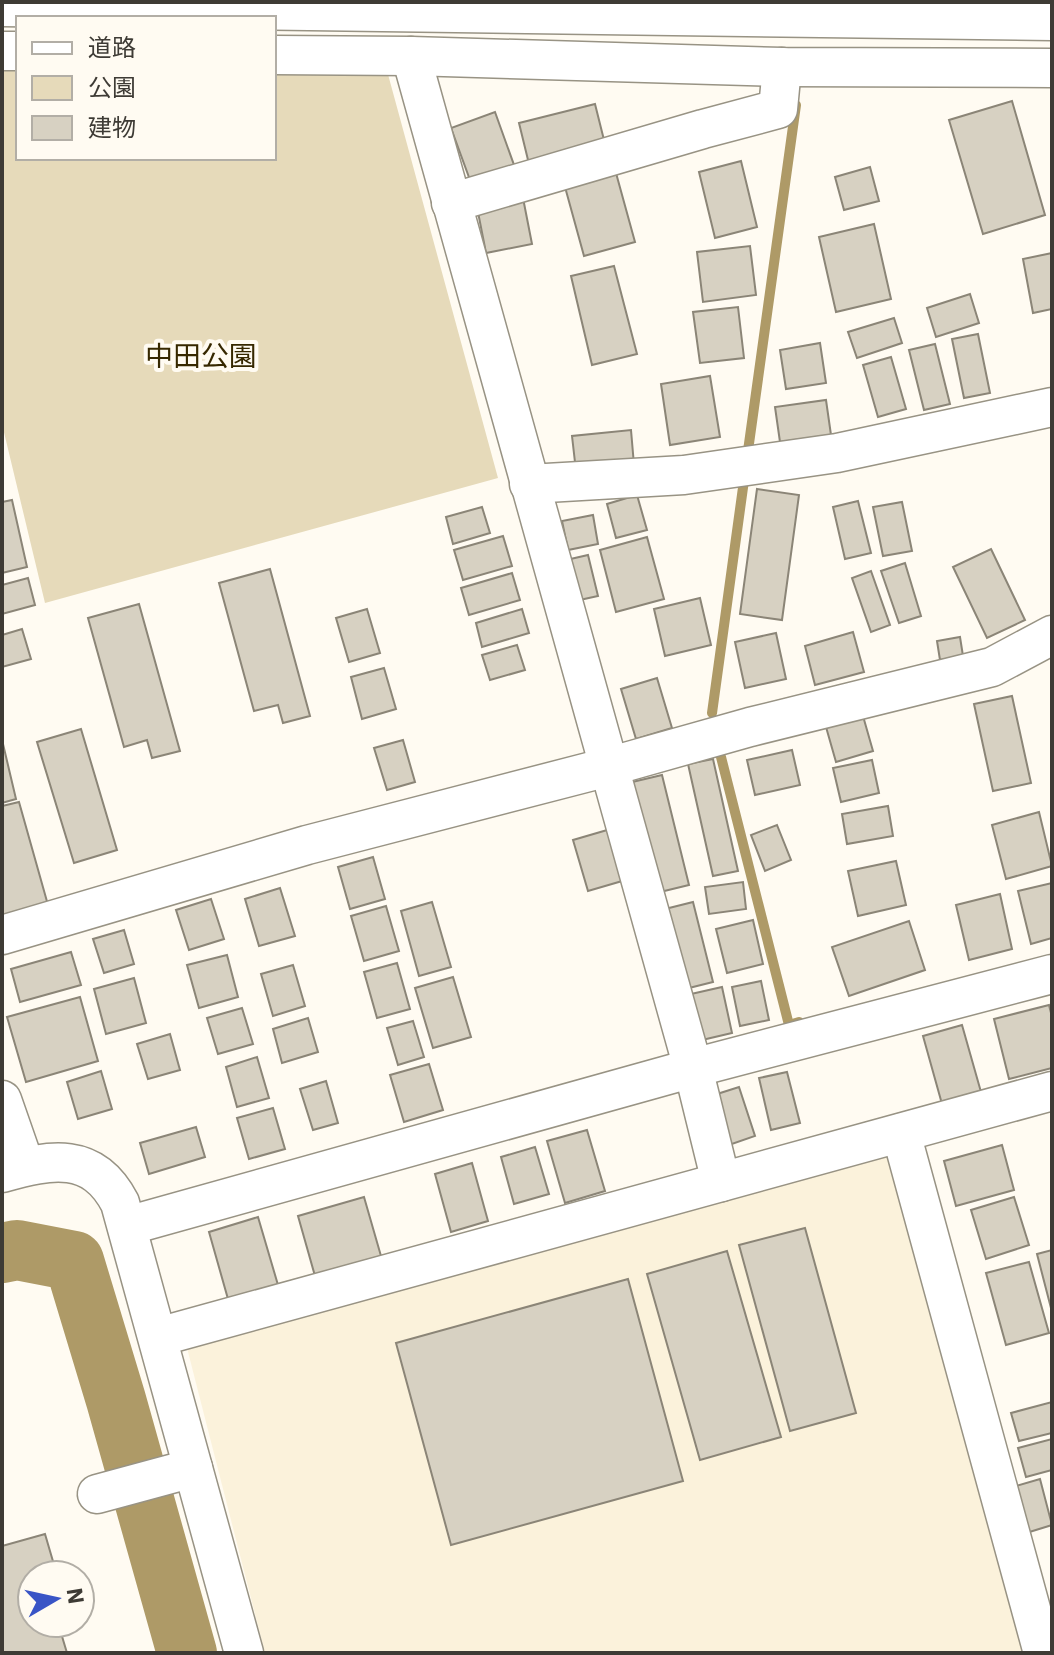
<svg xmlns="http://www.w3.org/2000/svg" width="1054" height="1655" viewBox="0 0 1054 1655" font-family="'IBM Plex Sans','Noto Sans JP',sans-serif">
<rect width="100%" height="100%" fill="#fffbf2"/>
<path fill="#fbf2db" d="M896 1149 1034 1653H265L186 1344Z"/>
<path fill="#e6daba" d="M2 61H18V158H274V65L386 67 498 478 45 603 2 424Z"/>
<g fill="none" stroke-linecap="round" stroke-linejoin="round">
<g stroke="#ae9a67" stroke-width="10">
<path d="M747 458 796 105"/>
<path d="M712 713 745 473"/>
<path d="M721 757 789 1025 799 1022"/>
</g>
<path stroke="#ae9a67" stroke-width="60" d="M2 1253 17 1250 74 1261 116 1400 187 1653"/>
</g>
<g fill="#d7d1c2" stroke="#8b8577" stroke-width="2">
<path d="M1012 101 1045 215 983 234 949 120Z"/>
<path d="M595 104 605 144 529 164 519 123Z"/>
<path d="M495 112 514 165 470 180 451 128Z"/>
<path d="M741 161 757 227 715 238 699 172Z"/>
<path d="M870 167 879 201 844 210 835 177Z"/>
<path d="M616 173 635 242 584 256 565 187Z"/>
<path d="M523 198 532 244 486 253 477 207Z"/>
<path d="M874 224 891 299 836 312 819 237Z"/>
<path d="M750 246 756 295 703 302 697 252Z"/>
<path d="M1052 253V309L1033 313 1023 259Z"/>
<path d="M614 266 637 354 592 365 571 276Z"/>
<path d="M970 294 979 323 936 337 927 308Z"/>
<path d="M738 307 744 358 700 363 693 312Z"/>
<path d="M894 318 902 343 857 358 848 332Z"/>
<path d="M978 334 990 393 964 398 952 339Z"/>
<path d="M820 343 826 383 786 389 780 350Z"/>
<path d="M935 344 950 404 924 410 909 350Z"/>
<path d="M891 357 906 409 878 417 863 365Z"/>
<path d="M710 376 720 437 670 445 661 384Z"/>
<path d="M826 400 831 435 780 442 775 407Z"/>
<path d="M631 430 634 465 576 471 572 436Z"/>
<path d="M757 489 799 495 782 620 740 614Z"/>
<path d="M637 495 647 530 616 538 607 504Z"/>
<path d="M12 500 27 567 2 573V502Z"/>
<path d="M858 501 871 553 845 559 833 507Z"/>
<path d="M902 502 912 551 883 556 873 507Z"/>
<path d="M482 507 490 533 453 544 446 517Z"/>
<path d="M593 515 598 544 568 550 562 521Z"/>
<path d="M503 536 512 566 463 580 454 550Z"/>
<path d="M647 537 664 599 616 612 600 550Z"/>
<path d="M991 549 1025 620 987 638 953 567Z"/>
<path d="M588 555 598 596 575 601 566 560Z"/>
<path d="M905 563 921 616 899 623 881 571Z"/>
<path d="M270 569 310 716 283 723 278 705 254 711 219 583Z"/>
<path d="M871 571 890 625 871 632 852 578Z"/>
<path d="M512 573 520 600 469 615 461 588Z"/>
<path d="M28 578 35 605 2 614V585Z"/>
<path d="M700 598 711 645 665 656 654 609Z"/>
<path d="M139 604 180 751 152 758 147 740 124 747 88 618Z"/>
<path d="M367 609 380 653 349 662 336 618Z"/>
<path d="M522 609 529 633 482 647 476 623Z"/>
<path d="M22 629 31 659 2 667V635Z"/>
<path d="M853 632 864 672 815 685 805 646Z"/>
<path d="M776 633 786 679 745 688 735 642Z"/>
<path d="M960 637 963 656 940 660 937 641Z"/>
<path d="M517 645 525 670 490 680 482 655Z"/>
<path d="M384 668 396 709 362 719 351 677Z"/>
<path d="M657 678 672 728 636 739 621 689Z"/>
<path d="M1012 696 1031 783 993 791 974 704Z"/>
<path d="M863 716 873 751 836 762 826 727Z"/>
<path d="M81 729 117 850 74 863 37 742Z"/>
<path d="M403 740 415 782 387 790 374 748Z"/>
<path d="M3 744 16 799 2 803V745Z"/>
<path d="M792 750 800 785 755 795 747 760Z"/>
<path d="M713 759 738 871 713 876 688 764Z"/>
<path d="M872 760 879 793 841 802 833 768Z"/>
<path d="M662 775 689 885 656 893 628 783Z"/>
<path d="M19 802 48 905 2 917V806Z"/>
<path d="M888 806 893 836 847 844 842 814Z"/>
<path d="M1039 812 1052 866 1006 879 992 825Z"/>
<path d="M777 825 791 860 765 871 751 835Z"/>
<path d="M614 828 629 879 588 891 573 840Z"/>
<path d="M373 857 385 899 350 909 338 867Z"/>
<path d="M896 861 906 905 858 916 848 871Z"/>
<path d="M743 882 746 909 709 914 705 887Z"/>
<path d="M1052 883V938L1031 944 1018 891Z"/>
<path d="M280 888 295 936 259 946 245 899Z"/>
<path d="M1000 894 1012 949 969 960 956 905Z"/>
<path d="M211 899 224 939 189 950 176 910Z"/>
<path d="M432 902 451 967 419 976 401 911Z"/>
<path d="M693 902 713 982 681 990 661 910Z"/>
<path d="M386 906 399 951 364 961 351 916Z"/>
<path d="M753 920 763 964 727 973 716 929Z"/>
<path d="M909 921 925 970 849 996 832 947Z"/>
<path d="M124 930 134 964 104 973 93 939Z"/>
<path d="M71 952 81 985 20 1002 11 969Z"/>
<path d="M227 955 238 997 199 1008 187 965Z"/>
<path d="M397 963 410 1009 377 1018 364 972Z"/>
<path d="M293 965 305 1006 273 1016 261 974Z"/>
<path d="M453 977 471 1037 433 1048 415 988Z"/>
<path d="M134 978 146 1023 106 1034 94 989Z"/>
<path d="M761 981 769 1020 740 1026 732 987Z"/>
<path d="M722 987 732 1033 702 1040 691 994Z"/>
<path d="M80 997 98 1061 26 1082 7 1017Z"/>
<path d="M1049 1005 1052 1017V1068L1009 1079 994 1019Z"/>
<path d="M242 1008 253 1044 218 1054 207 1018Z"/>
<path d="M308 1018 318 1052 282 1063 273 1029Z"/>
<path d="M413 1021 424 1057 398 1065 387 1028Z"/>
<path d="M962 1025 981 1092 942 1104 923 1036Z"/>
<path d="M170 1034 180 1070 148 1079 137 1044Z"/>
<path d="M257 1057 269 1098 237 1107 226 1067Z"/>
<path d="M429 1064 443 1110 404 1122 390 1075Z"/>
<path d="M101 1071 112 1109 78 1119 67 1082Z"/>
<path d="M787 1072 800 1123 771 1130 759 1078Z"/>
<path d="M326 1081 338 1123 313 1130 300 1089Z"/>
<path d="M739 1087 755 1136 729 1145 714 1095Z"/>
<path d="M273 1108 285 1149 249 1159 237 1118Z"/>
<path d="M196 1127 205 1157 149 1174 140 1143Z"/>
<path d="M587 1130 605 1191 565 1203 547 1141Z"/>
<path d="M1002 1145 1014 1190 956 1206 944 1161Z"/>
<path d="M535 1147 549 1194 514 1204 501 1157Z"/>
<path d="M472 1163 488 1221 451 1232 435 1174Z"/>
<path d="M364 1197 381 1256 315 1276 298 1216Z"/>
<path d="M1014 1197 1029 1245 986 1259 971 1210Z"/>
<path d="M258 1217 278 1285 228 1299 209 1232Z"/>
<path d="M805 1228 856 1413 790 1431 739 1245Z"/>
<path d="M1052 1250V1312L1037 1254Z"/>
<path d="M727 1251 781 1437 700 1460 647 1274Z"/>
<path d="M1029 1262 1049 1333 1006 1345 986 1273Z"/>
<path d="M628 1279 683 1481 451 1545 396 1343Z"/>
<path d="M1052 1402V1433L1019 1441 1011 1413Z"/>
<path d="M1052 1439V1470L1026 1477 1018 1448Z"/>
<path d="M1040 1479 1052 1525 1023 1534 1009 1488Z"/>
<path d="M45 1534 57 1575H32V1623H58L67 1653H2V1546Z"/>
</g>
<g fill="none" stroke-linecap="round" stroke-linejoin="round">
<defs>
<g id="minor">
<path d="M2 7 1052 21"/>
<path d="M2 51H18"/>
<path d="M274 55 411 56 782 67 1052 68"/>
<path d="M411 56 693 1068 721 1182"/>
<path d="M451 203 703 129 778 109 782 67"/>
<path d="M529 484 684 475 837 453 1052 407"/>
<path d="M2 935 307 845 608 767 750 727 992 667 1052 635"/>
<path d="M2 1100 25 1166"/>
<path d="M901 1133 1043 1653"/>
<path d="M2 1173C51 1159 93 1151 120 1203L244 1653"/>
<path d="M127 1226 693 1068 1052 974"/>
<path d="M158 1337 1052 1091"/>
<path d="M97 1494 193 1468"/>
</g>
</defs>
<use href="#minor" stroke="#989384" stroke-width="41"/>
<use href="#minor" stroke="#fff" stroke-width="38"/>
</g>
<g text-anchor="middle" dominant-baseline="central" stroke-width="8" stroke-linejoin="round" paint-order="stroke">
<g font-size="28" fill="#362800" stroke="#fffbf2">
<text x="201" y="355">中田公園</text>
</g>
</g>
<rect width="1054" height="1655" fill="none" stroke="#3e3b35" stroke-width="8"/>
<rect x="16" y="16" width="260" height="144" fill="#fffbf2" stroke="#b2aea6" stroke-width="2"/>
<rect x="32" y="42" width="40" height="12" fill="#ffffff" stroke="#b2aea6" stroke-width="2"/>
<text x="88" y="56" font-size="24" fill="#3e3b35">道路</text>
<rect x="32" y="76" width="40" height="24" fill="#e6daba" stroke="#b2aea6" stroke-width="2"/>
<text x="88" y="96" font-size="24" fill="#3e3b35">公園</text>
<rect x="32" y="116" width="40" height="24" fill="#d7d1c2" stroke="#b2aea6" stroke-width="2"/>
<text x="88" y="136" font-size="24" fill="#3e3b35">建物</text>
<g transform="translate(56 1599) rotate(81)"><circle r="38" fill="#fffbf2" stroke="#b2aea6" stroke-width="2"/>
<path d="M0-6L14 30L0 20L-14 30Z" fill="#3954c6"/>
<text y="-12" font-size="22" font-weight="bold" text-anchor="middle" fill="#3e3b35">N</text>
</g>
</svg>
